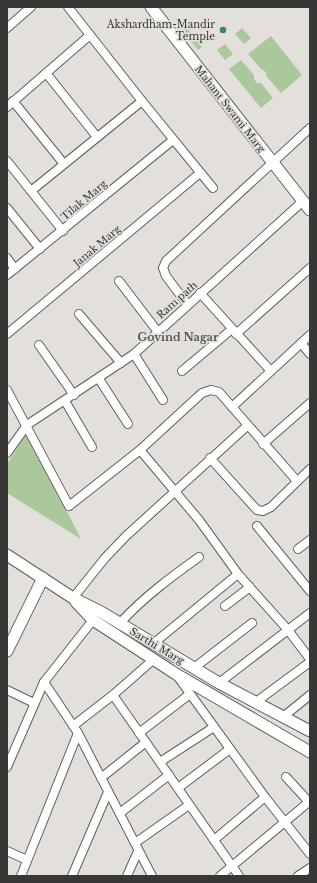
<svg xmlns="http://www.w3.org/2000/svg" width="317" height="883" viewBox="0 0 317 883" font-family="'Libre Baskerville',serif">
<rect width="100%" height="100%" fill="#e3e0dc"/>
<g fill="#abc79c">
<path d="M181 20 202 47 198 50 177 24Z"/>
<path d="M242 28 251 38 244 44 235 34Z"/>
<path d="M271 36 302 75 281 93 267 77 266 72 261 69 248 54Z"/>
<path d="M225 44 233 54 225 60 217 50Z"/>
<path d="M241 60 254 75V79L257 83H261L273 98 261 108 229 69Z"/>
<path d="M27 433 81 539 7 493V464Z"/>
</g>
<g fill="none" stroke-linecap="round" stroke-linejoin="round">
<defs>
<g id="street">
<path d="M68 7 142 101 213 188"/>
<path d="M7 28 31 7"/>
<path d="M46 73 97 137"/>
<path d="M13 101 64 164"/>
<path d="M7 107 90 35"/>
<path d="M7 161 63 231"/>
<path d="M31 191 142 101"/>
<path d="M7 208 40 249"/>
<path d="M7 258 15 269"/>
<path d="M7 275 173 140"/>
<path d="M119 281 158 332"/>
<path d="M200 293 270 370"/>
<path d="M187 304 166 276 163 268 166 261 310 128"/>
<path d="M79 314 121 363"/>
<path d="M7 334 200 173"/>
<path d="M236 334 310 268"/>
<path d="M301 343 310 354"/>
<path d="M39 345 74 395"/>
<path d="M134 354 163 400"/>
<path d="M182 371 232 329"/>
<path d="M99 379 128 424"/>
<path d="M7 390 69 506 140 450 202 393 211 390 219 392 297 481"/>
<path d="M65 401 92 447"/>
<path d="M232 407 310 335"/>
<path d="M263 444 310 403"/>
<path d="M140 450 199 520 238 574 288 630 310 659"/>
<path d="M7 453 27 425 134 354 302 202"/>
<path d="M210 458 257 510 263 511 271 507 310 469"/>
<path d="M257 526 310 591"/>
<path d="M298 549 310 540"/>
<path d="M73 598 105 558 126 536 247 426"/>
<path d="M225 606 250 587"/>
<path d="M120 623C144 597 171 577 199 557"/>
<path d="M154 643 238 574"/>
<path d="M194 668 252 623"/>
<path d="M178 677 265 797 310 854"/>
<path d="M44 682 78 733 152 876"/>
<path d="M219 683 310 613"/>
<path d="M7 690 34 703"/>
<path d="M113 695 239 876"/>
<path d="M256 702 310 662"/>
<path d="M283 717 310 695"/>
<path d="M73 726 113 695 154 659"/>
<path d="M139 733 190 694"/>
<path d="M160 762 214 727"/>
<path d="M7 767 44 682 93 620"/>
<path d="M286 777 309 802"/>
<path d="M101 778 146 742"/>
<path d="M178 788 230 749"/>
<path d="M120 813 169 775"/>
<path d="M214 840 265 797"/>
<path d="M135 843 189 805"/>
<path d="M7 851 27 860"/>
<path d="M21 876 78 733"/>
<path d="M72 876 108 792"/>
<path d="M127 876 138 851"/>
<path d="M220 876 310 801"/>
<path d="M298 876 310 868"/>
</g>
<g id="secondary">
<path d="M151 7 310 210"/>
<path d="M7 555 73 598 101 612 219 683 310 731"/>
<path d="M76 602 93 620 176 674 310 752"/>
<path d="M7 651 43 578"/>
</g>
</defs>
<use href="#street" stroke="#615e5b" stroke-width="10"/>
<use href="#secondary" stroke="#615e5b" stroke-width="13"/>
<use href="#street" stroke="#fff" stroke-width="8"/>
<use href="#secondary" stroke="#fff" stroke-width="11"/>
</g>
<circle fill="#3d8279" stroke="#e3e0dc" stroke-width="1.5" cx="223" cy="30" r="4"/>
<g text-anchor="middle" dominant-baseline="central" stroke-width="3.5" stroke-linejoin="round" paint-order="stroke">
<g font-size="10" fill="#383736" stroke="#e3e0dc" text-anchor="end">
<text x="215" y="24">Akshardham-Mandir<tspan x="215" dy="12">Temple</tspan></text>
</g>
<g font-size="10" fill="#383736" stroke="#e3e0dc">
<text transform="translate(230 109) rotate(52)">Mahant Swami Marg</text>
<text transform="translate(84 200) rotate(-40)">Tilak Marg</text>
<text transform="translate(97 246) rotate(-40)">Janak Marg</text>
<text transform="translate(177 300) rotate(-42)">Ram path</text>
<text transform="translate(157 646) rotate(31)">Sarthi Marg</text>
</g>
<g font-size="11" font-weight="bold" fill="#585552" stroke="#e3e0dc">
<text x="178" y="337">Govind Nagar</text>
</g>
</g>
<rect width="317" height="883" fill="none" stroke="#383736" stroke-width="16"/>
</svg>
